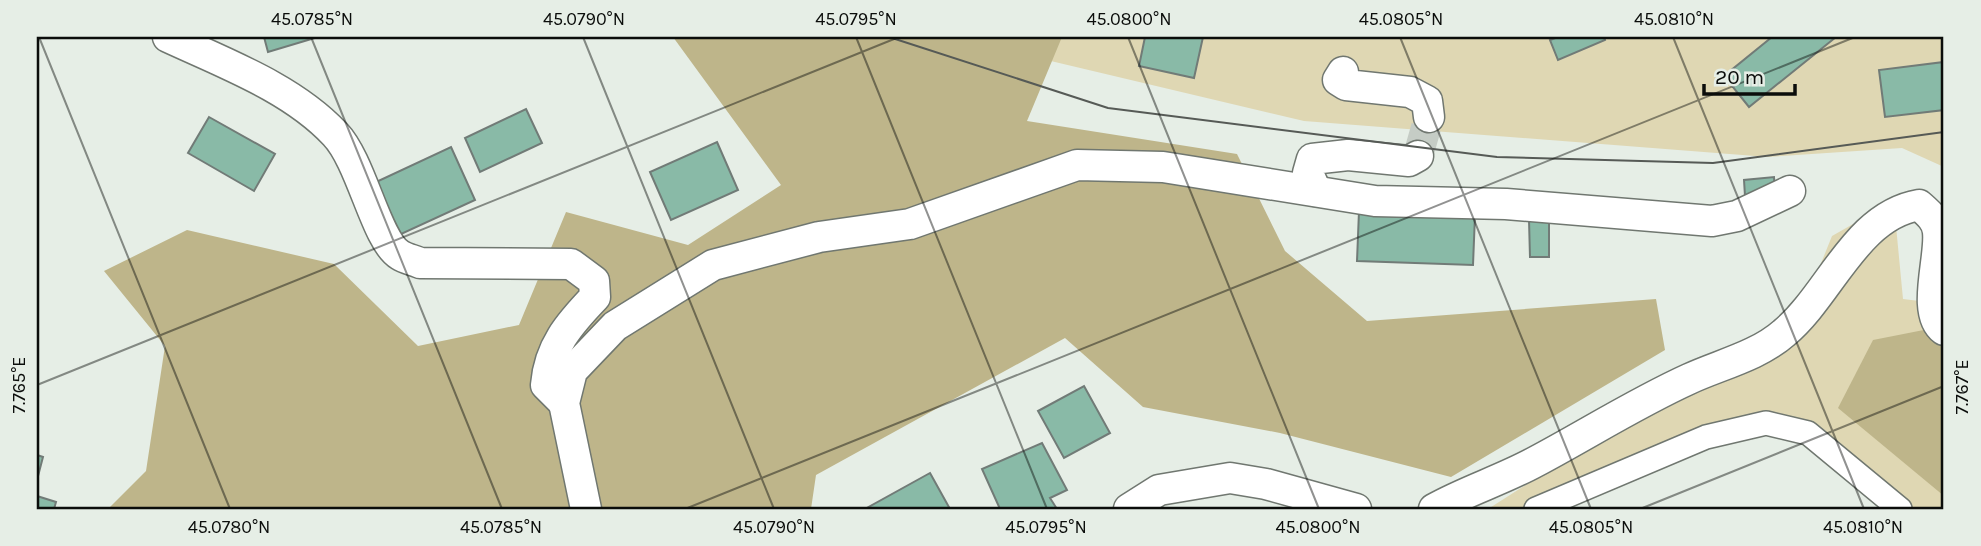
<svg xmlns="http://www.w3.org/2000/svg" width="1981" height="546" viewBox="0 0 1981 546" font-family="Karla,sans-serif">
<rect width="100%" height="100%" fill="#e6eee6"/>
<g fill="#dfd7b3">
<path d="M950 37H1944V167L1902 148 1768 157 1304 121Z"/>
<path d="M1883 207 1896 226 1903 299 1944 304V509H1900L1841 459 1766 423 1557 509H1488L1803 308 1832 236Z"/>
</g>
<g fill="#beb58a">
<path d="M673 37H1062L1027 121 1237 154 1285 251 1367 321 1656 299 1665 350 1451 477 1280 433 1143 407 1065 338 816 475 811 509H108L146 471 165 346 104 271 187 230 334 264 418 346 519 325 566 212 688 245 781 185Z"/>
<path d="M1944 326V496L1838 408 1873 340Z"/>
</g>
<g fill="#89baa7" stroke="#717b77" stroke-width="2">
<path d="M264 37H318L268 52Z"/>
<path d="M1145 37H1203L1194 78 1139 66Z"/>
<path d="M1558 37H1604L1605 40 1558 60 1550 40Z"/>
<path d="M1772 37H1836L1749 107 1724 76Z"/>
<path d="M1944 62V110L1885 117 1879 70Z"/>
<path d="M526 109 542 143 480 172 465 138Z"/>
<path d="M209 117 275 154 254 191 188 153Z"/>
<path d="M717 142 738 190 671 220 650 172Z"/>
<path d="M451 147 475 200 399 235 374 183Z"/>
<path d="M1774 177 1775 194 1745 196 1744 180Z"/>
<path d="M1359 211 1475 215 1473 265 1357 261Z"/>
<path d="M1529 220H1549V257H1530Z"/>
<path d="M1084 386 1110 433 1064 458 1038 411Z"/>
<path d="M1042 443 1067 490 1050 498 1057 509H1000L982 469Z"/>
<path d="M37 455 43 457 37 480Z"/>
<path d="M930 473 950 509H865Z"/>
<path d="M37 496 56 502 54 509H37Z"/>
</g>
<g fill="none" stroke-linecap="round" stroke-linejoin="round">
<path stroke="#c5ccc5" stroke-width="30" stroke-dasharray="30 15" stroke-linecap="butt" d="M1418 156 1429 117"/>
<defs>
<path id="pedestrian" d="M1536 509 1706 437 1766 423 1808 433 1900 509"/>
<g id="minor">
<path d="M168 37C224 63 292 88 335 134 362 162 376 241 400 255 406 259 414 260 420 263L571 264 594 281 595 297C569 324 549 347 546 385L564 403"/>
<path d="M1343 72 1338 80 1346 85 1410 92 1427 101 1429 117"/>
<path d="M1316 191 1308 173 1312 159 1348 155 1409 161 1418 156"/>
<path d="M586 509 564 403 572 371 615 326 713 265 819 237 910 224 1077 165 1163 167 1375 201 1506 204 1712 221 1737 216 1790 191"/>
<path d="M1129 509 1159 490 1230 478 1266 484 1356 509"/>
<path d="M1434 509C1466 491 1502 480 1535 462 1586 435 1636 403 1689 379 1719 365 1758 356 1784 333 1830 295 1855 216 1919 205 1928 213 1937 220 1938 232 1941 258 1921 313 1944 330"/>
</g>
</defs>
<use href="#pedestrian" stroke="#707770" stroke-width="26"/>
<use href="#minor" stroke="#707770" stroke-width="33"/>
<use href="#pedestrian" stroke="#fff" stroke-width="23"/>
<use href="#minor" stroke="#fff" stroke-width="30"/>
<path stroke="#565a56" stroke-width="2" d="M889 37 1108 108 1497 157 1713 163 1944 132"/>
</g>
<path fill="none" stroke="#0b0d0b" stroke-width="2" stroke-opacity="0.45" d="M39 37 230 509M311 37 502 509M583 37 774 509M856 37 1047 509M1128 37 1319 509M1400 37 1591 509M1673 37 1864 509M37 385 899 37M685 509 1855 37M1640 509 1944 386"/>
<rect width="1981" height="546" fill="none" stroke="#e6eee6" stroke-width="77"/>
<path d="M1704 84v10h91v-10" fill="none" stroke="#0b0d0b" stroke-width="3.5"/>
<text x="1715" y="84" font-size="21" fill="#0b0d0b" stroke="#e6eee6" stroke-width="5" paint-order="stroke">20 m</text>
<rect x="38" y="38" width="1904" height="470" fill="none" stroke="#0b0d0b" stroke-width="2.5"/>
<g font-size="18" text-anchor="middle" fill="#0b0d0b">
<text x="312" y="25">45.0785°N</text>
<text x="584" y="25">45.0790°N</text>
<text x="856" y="25">45.0795°N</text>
<text x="1129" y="25">45.0800°N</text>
<text x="1401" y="25">45.0805°N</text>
<text x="1674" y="25">45.0810°N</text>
<text transform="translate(19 385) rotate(-90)" y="6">7.765°E</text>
<text transform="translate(1962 387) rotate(-90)" y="6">7.767°E</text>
<text x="229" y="533">45.0780°N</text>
<text x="501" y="533">45.0785°N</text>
<text x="774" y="533">45.0790°N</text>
<text x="1046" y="533">45.0795°N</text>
<text x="1318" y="533">45.0800°N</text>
<text x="1591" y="533">45.0805°N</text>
<text x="1863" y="533">45.0810°N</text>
</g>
</svg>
